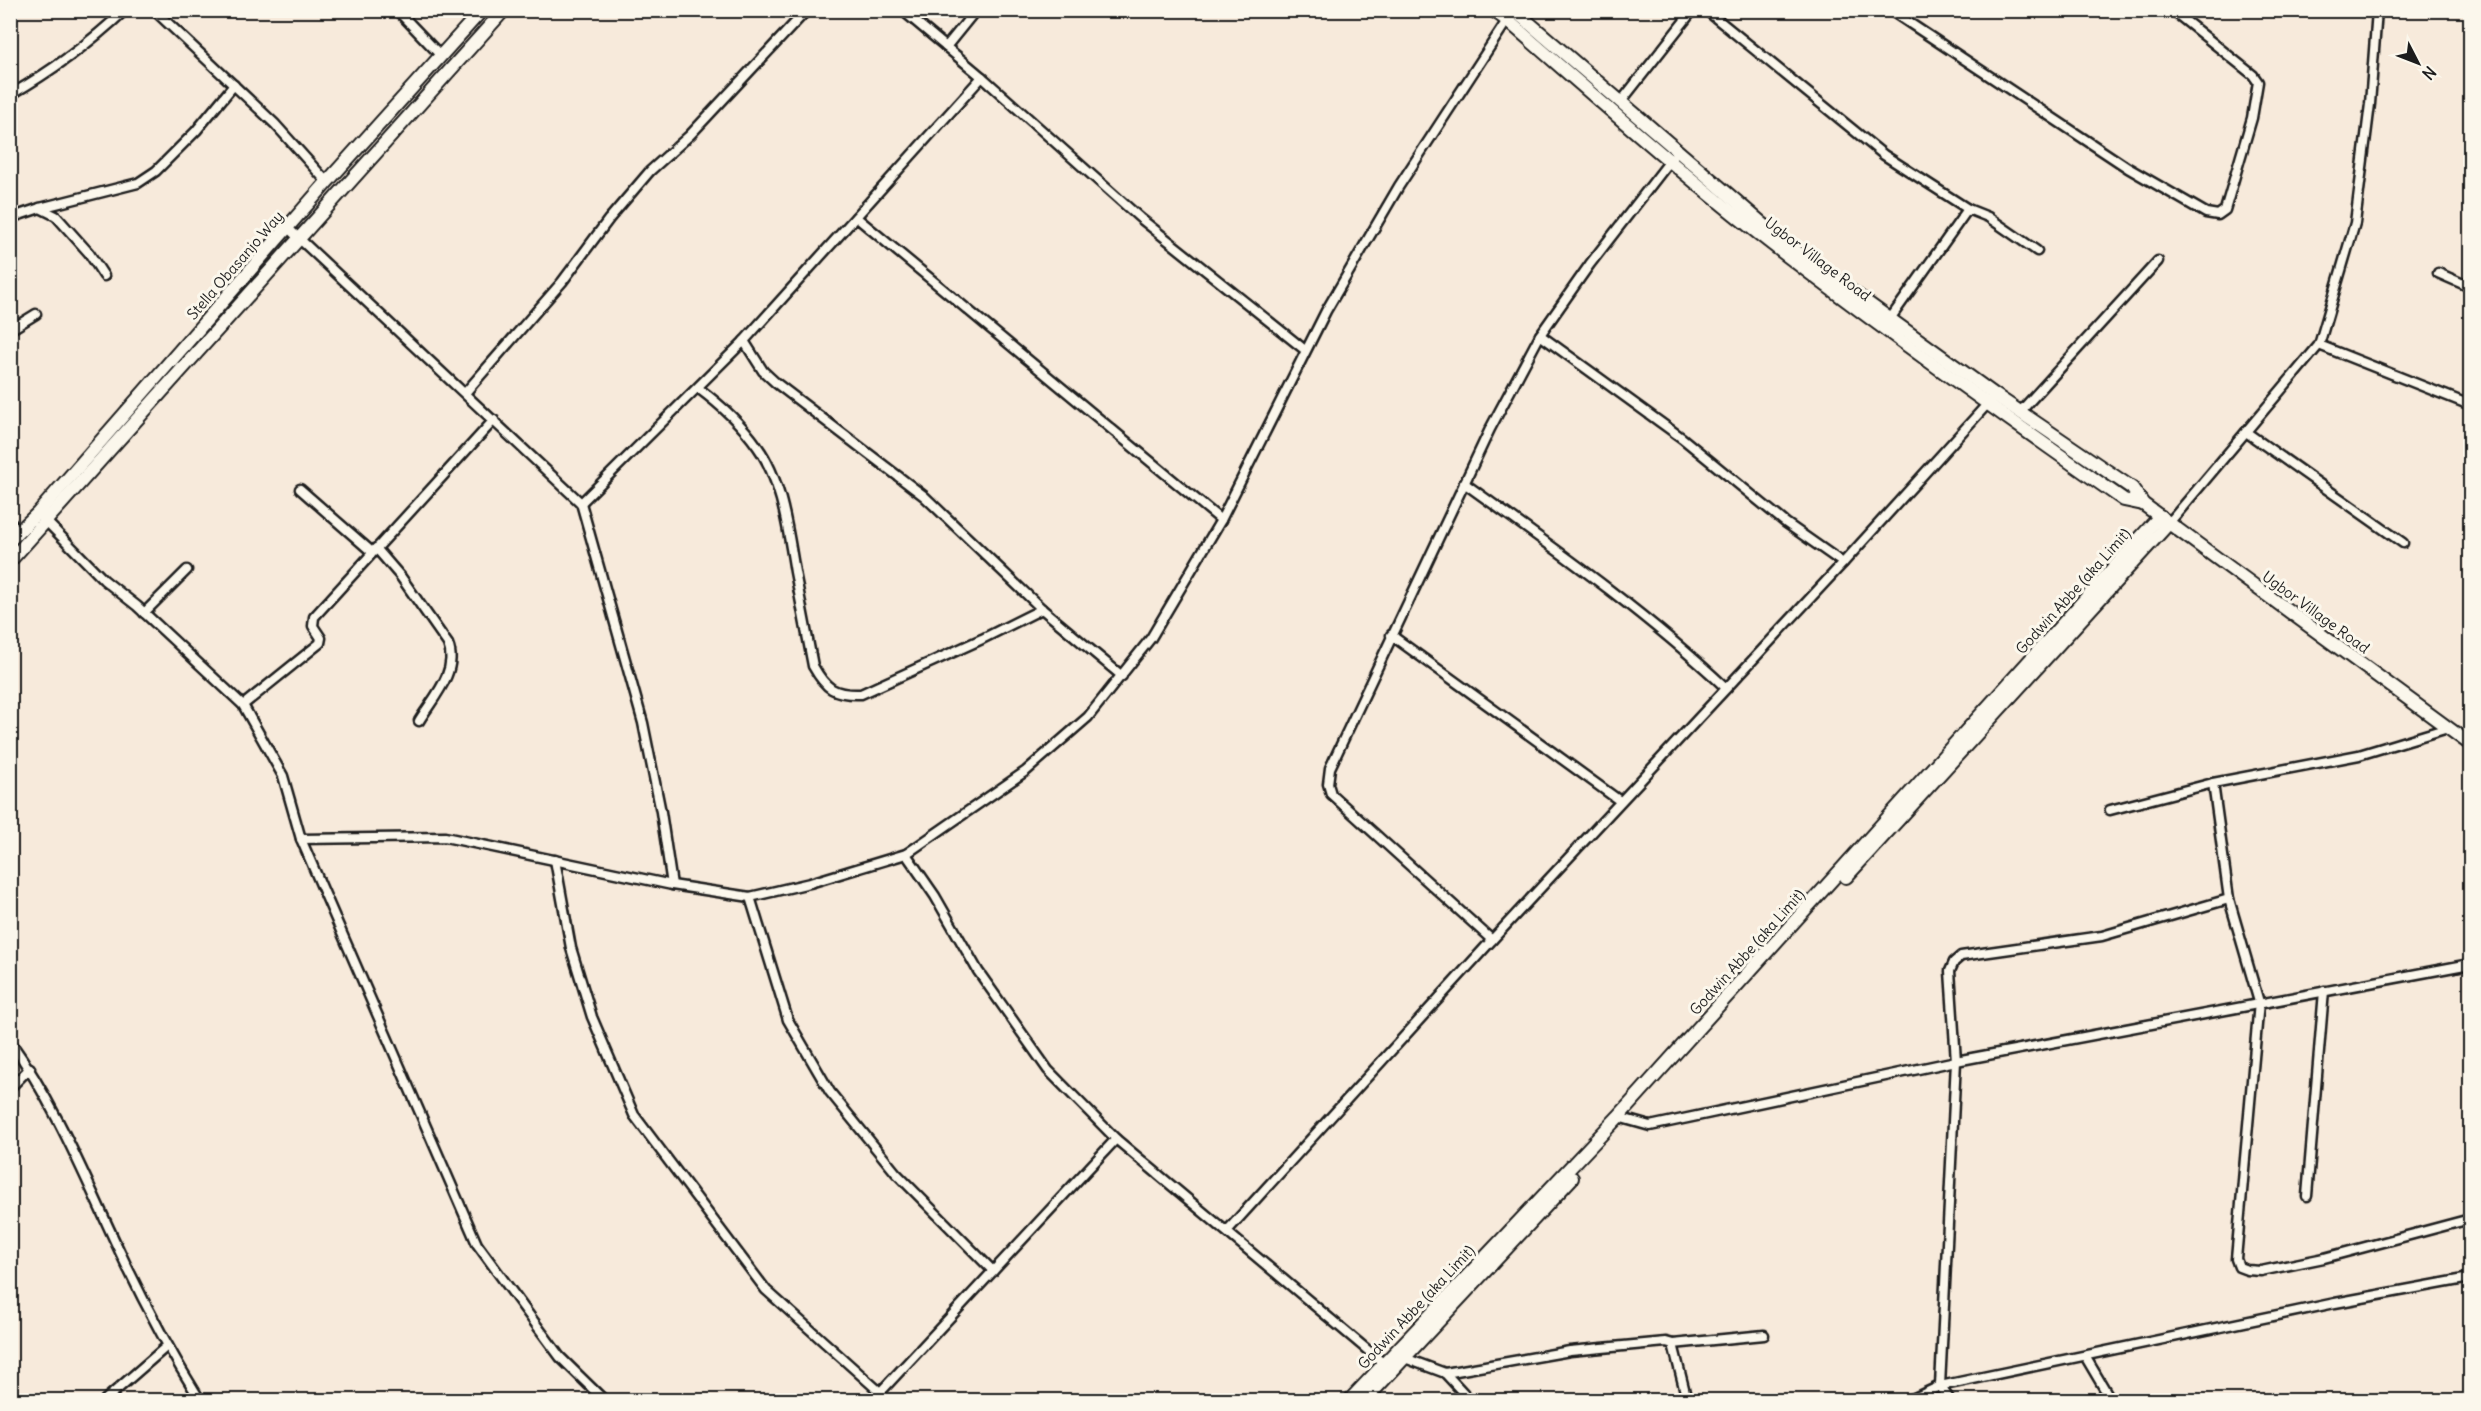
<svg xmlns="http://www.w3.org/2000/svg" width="2481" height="1411" viewBox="0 0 2481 1411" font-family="Delius,sans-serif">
<rect width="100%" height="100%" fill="#f7eadb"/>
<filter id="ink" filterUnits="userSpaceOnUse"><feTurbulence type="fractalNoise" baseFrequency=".0167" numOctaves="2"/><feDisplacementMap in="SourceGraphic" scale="12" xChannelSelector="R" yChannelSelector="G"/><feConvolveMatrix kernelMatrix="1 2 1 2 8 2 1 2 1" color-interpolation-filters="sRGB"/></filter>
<g filter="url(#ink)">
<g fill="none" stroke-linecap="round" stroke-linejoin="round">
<defs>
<g id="street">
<path d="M154 10 275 124 327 182"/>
<path d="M397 10 441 56"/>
<path d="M902 10 982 77 1140 218 1305 350"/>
<path d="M1706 10 1884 155 1968 209 1988 217 2037 251"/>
<path d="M1890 10 2128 168 2206 213 2218 215 2225 210 2252 118 2258 82 2253 75 2172 10"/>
<path d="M946 47 976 10"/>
<path d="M10 95C52 71 90 43 125 10"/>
<path d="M1620 103 1693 10"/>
<path d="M40 208 56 216 89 253 104 276"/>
<path d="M856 217 1221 520"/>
<path d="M10 218 40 208 138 183 156 171 196 131 234 85"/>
<path d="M288 228 581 503 643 723 661 812 672 885"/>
<path d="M2438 273 2470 287"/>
<path d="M1890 319 1968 209"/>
<path d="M10 330 36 314"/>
<path d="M1540 335 1682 438 1786 523 1843 563"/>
<path d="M744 341 763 371 776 383 924 496 1042 609 1122 676"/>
<path d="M2319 345 2470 405"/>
<path d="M698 388C721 405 741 423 757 446 782 480 788 531 795 572 801 603 807 635 813 666 826 689 834 695 861 694L982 639 1042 609"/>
<path d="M465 393 562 282 609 219 650 171 690 135 807 10"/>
<path d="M2020 412 2158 261"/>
<path d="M2246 432 2403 543"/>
<path d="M1464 483C1554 548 1645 612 1726 688"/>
<path d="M300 489 372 552"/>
<path d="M581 503 744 341 982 77"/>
<path d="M43 518 104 580 137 606 243 705 283 776 301 839 477 1244 560 1357 604 1400"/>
<path d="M10 522 19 531"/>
<path d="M2169 523 2319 345 2355 223 2370 104 2377 10"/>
<path d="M376 548 401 577 448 644C459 671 433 698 419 721"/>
<path d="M144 613 187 570"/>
<path d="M1391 635 1620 801"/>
<path d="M243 705 320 643 321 638 313 626 314 617 494 420"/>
<path d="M2213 783 2229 899 2259 1002 2236 1259 2239 1267 2247 1270 2261 1271 2324 1258 2470 1219"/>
<path d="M2110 810 2213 783 2359 755 2448 728"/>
<path d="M301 839 445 837 672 885 750 897 810 883 906 854 1026 771 1088 717 1151 638 1221 520 1326 311 1399 186 1510 16"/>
<path d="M906 854 935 896 978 971 1048 1070 1116 1139"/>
<path d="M555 860 571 948 592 1017 634 1115 766 1290 881 1393"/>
<path d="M750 897 788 1020 830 1092 896 1173 993 1271"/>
<path d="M1492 940 1331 794 1328 784 1330 768 1490 429 1540 335 1590 264 1673 157"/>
<path d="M10 1041C56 1105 86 1180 120 1252 144 1303 170 1352 200 1400"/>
<path d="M10 1088 30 1068"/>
<path d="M1618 1117 1650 1126 1956 1061 2470 964"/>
<path d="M2307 1196 2324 991"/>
<path d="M1227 1231 1492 940 1843 563 1991 400"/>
<path d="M1673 1344 1764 1335"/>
<path d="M2085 1356 2111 1400"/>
<path d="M1402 1357 1445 1373 1470 1400"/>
<path d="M1445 1373 1570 1351 1666 1342 1673 1344 1687 1400"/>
<path d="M105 1400 167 1346"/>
<path d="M873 1400 1116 1139 1383 1363"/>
<path d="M1910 1400 1940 1386 2335 1303 2470 1278"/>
<path d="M1950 1400 1940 1386 1956 1061 1950 971 1954 962 1961 956 2102 936 2229 899"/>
</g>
<g id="secondary">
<path d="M1493 10 1507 20C1597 98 1686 178 1781 251 1893 337 2008 419 2124 500L2143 504"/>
<path d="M1514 10 1786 244 1995 395 2132 488 2143 504 2470 744"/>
<path d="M10 540 38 513 327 182 482 10"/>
<path d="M10 561 504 10"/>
<path d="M1846 877 2169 523"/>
<path d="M1350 1400 1618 1117 2160 516"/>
<path d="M1365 1400 1572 1178"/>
</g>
</defs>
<use href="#street" stroke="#1c1c1c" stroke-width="13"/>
<use href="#secondary" stroke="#1c1c1c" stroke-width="16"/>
<use href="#street" stroke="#fbf7ec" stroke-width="8"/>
<use href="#secondary" stroke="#fbf7ec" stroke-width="12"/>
</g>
</g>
<g text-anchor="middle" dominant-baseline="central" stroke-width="6" stroke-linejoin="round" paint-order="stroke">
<g font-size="15" fill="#1c1c1c" stroke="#fbf7ec">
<text transform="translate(1818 259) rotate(37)">Ugbor Village Road</text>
<text transform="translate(235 265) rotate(-49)">Stella Obasanjo Way</text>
<text transform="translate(2073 591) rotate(-48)">Godwin Abbe (aka Limit)</text>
<text transform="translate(2316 612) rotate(36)">Ugbor Village Road</text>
<text transform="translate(1747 952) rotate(-48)">Godwin Abbe (aka Limit)</text>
<text transform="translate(1416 1307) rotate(-47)">Godwin Abbe (aka Limit)</text>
</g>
</g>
<rect width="2481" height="1411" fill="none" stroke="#fbf7ec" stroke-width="36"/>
<rect x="18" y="18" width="2445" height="1375" fill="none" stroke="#1c1c1c" stroke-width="2" filter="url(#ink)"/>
<g transform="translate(2418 63) rotate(132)" stroke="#fbf7ec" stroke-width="4.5" paint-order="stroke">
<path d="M0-4.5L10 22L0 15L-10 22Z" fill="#1c1c1c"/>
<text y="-9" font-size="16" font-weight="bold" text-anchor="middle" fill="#1c1c1c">N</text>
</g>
</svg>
